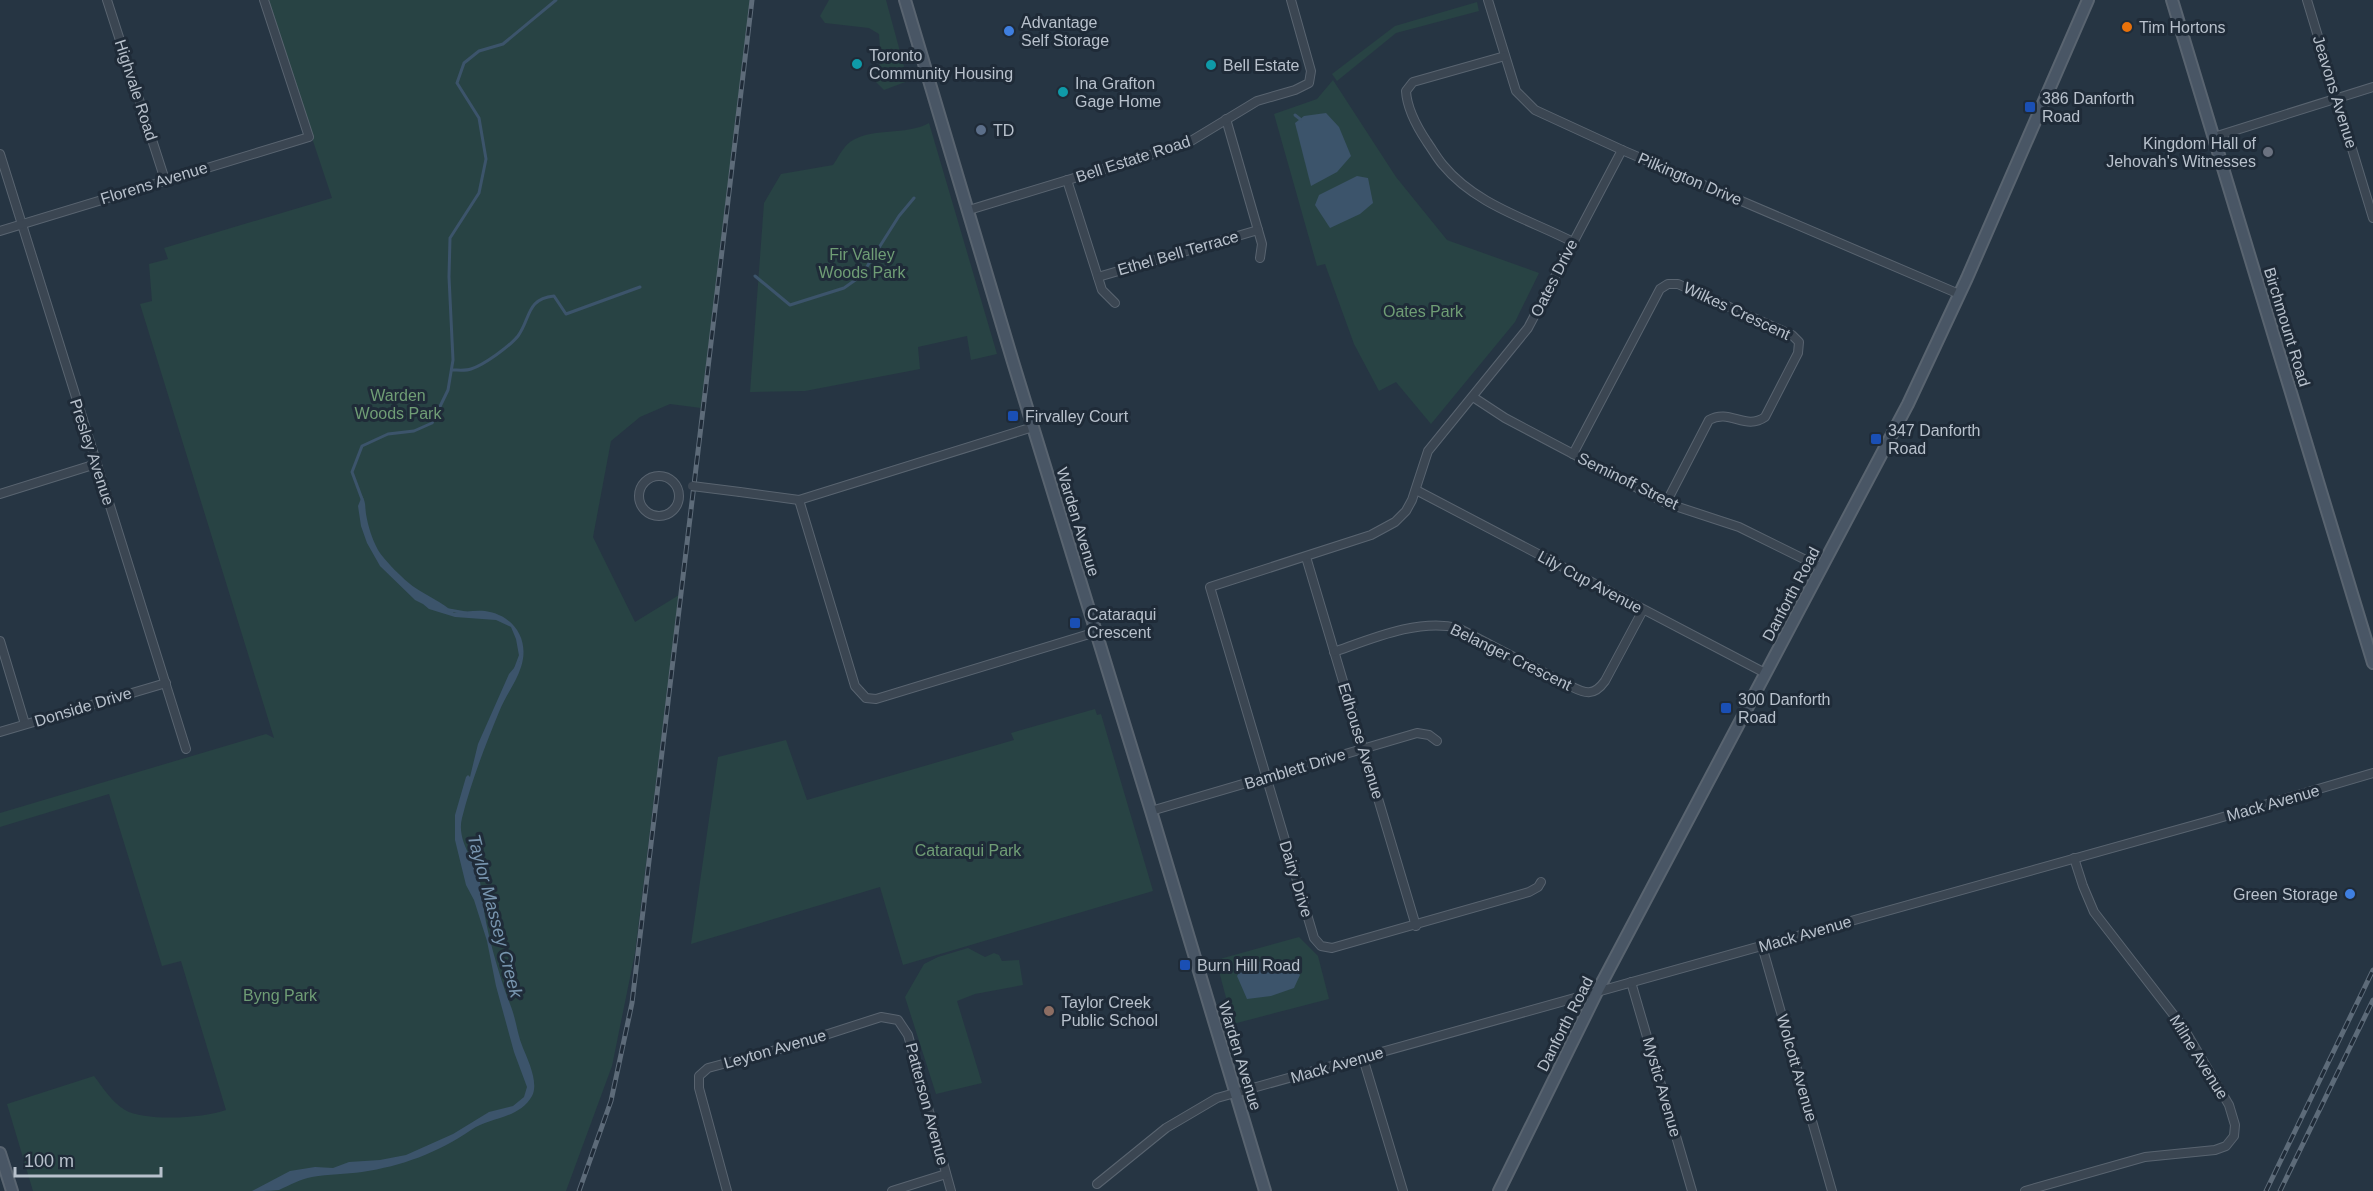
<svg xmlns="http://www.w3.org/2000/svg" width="2373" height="1191" viewBox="0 0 2373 1191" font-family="Arial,sans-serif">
<rect width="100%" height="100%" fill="#263543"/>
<g fill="#284344">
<path d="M266 0H750L701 408 670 404 640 417 611 441 593 537 635 622 679 595 635 953 612 1066 566 1191H33L7 1104 94 1076C103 1088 112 1102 125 1110 146 1122 205 1118 226 1110L181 961 162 966 109 794 0 827V813L266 734 274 738 140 304 152 301 149 264 168 259 164 248 332 198Z"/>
<path d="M829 0H886L908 81 884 90 876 82V70L881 62 879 34 869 28 825 23 820 16Z"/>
<path d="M1477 2 1479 11 1396 33 1337 81 1332 74 1395 26Z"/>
<path d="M1333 80 1396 177 1447 240 1539 273 1515 322 1431 424 1396 382 1379 391 1354 344 1325 264 1317 266 1274 114 1317 99Z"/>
<path d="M929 123 997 354 971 360 967 336 918 347 920 369 805 391 750 392 764 203 781 174 833 165C838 158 843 147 850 142 871 127 906 136 929 123Z"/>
<path d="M1095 709 1097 715 1101 714 1153 891 903 965 880 887 691 944 718 757 786 740 807 800 1014 740 1011 733Z"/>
<path d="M1299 937 1318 956 1329 999 1233 1024 1216 960Z"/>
<path d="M968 948 985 957 994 953 999 955 1002 961 1019 960 1023 985 975 994 957 1001 982 1083 936 1094 905 997 924 964 938 957Z"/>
</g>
<g fill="#3c546b">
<path d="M1326 113 1339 127 1351 156 1337 172 1311 186 1295 123 1304 116Z"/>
<path d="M1357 176 1368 178 1373 203 1360 214 1330 228 1315 205 1319 195Z"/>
<path d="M362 496C366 502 365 507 366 514 368 526 372 539 378 550 384 560 404 580 414 587 427 596 442 602 454 613 464 612 475 610 485 611 514 615 530 640 521 667 516 683 505 696 499 712 485 746 471 782 462 818 456 842 476 861 480 882 483 895 483 909 486 922 491 947 501 981 510 1004 516 1018 517 1034 523 1048 528 1060 539 1083 532 1096 519 1119 490 1117 471 1130 437 1153 402 1166 362 1172 346 1174 329 1174 312 1177 300 1179 290 1185 279 1190 272 1191 260 1191 252 1191L290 1171 315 1167 333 1168 349 1162 380 1160 406 1155 453 1134 489 1112 513 1106 524 1097 527 1087 514 1052 496 986 487 941 474 900 466 885 455 840V815L466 777 468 775 470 777 478 744 509 674 520 661 516 639 511 627 496 620 455 617 429 609 423 604 415 600 380 566 367 543 361 526 358 506Z"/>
<path d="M1289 960 1300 975 1294 988 1271 996 1247 999 1237 976C1248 958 1271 961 1289 960Z"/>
</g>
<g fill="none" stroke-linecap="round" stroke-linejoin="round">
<g stroke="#3c546b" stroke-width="3">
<path d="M1295 115 1300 119"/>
<path d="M755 276 790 305 844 288 861 276 899 216 914 198"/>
<path d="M452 370C458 370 466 371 471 369 484 365 510 346 518 336 531 318 526 299 554 296L566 314 640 287"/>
<path d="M362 499 352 472 362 446 388 434 414 431 432 423 448 390 453 360 449 277 450 238 479 193 486 159 479 118 457 83 464 63 479 51 503 44 556 0"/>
<path d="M449 610 466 613"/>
<path d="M515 670 521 654"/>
</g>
<defs>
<g id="street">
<path d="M107 0 165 180"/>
<path d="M1488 0 1516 91 1535 110 1622 150 1959 294"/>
<path d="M2307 0 2373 218"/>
<path d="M1505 56 1413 82 1406 91C1407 109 1417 127 1427 142 1432 149 1437 158 1443 165 1476 205 1528 219 1573 242"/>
<path d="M1226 119 1262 244 1260 258"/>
<path d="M2214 137 2373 87"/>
<path d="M0 154 186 749"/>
<path d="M1067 180 1102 290 1115 303"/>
<path d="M969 210 1186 144 1257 101 1295 90 1309 83 1311 71 1291 0"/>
<path d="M0 231 309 137 264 0"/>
<path d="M1098 277 1258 230"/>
<path d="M1473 397 1505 418 1666 503 1739 527 1822 568"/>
<path d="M1573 454 1660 289 1668 284H1678L1792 335 1799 342 1798 353 1765 417C1745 431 1730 408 1709 420L1666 503"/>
<circle cx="659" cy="496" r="20"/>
<path d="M1416 490 1765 673"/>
<path d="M740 492 799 500 1033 427"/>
<path d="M0 494 96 464"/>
<path d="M799 500 855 686 866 698 876 699 886 696 1096 632"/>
<path d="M1306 557 1416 926"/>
<path d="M0 641 25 724"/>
<path d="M1334 652C1371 639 1419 618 1458 628L1566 684C1583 692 1592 699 1605 681L1643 610"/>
<path d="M0 732 166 683"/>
<path d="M1151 811 1417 733 1429 735 1437 741"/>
<path d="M1541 882 1538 887 1529 892 1332 948 1321 946 1314 938 1210 587 1371 535 1395 522 1406 511 1412 500 1428 451 1528 328 1622 150"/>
<path d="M1762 946 1832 1191"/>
<path d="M1631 982 1692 1191"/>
<path d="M1363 1058 1403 1191"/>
<path d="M1097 1184 1166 1128 1217 1098 2216 819 2373 773"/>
<path d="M727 1191 699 1088V1076L708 1068 791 1046 881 1017 898 1020 908 1035 951 1191"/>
<path d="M892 1191 946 1174"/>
<path d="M2025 1191 2145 1157 2215 1150 2226 1146 2234 1136 2235 1125 2229 1105 2183 1027 2094 912 2083 886 2074 858"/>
</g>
<g id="secondary">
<path d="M905 0 1013 362 1151 811 1265 1191"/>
<path d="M2172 0 2373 663"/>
<path d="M0 1153 12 1191"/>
<path d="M1499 1191 1598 990 1908 404 1967 278 2088 0"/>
</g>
</defs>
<use href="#street" stroke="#596470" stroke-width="10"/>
<use href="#secondary" stroke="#596470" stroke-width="14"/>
<use href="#street" stroke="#3b4652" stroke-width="8"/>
<use href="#secondary" stroke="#495665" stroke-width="10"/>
<defs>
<g id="rail">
<path d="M579 1191 611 1101 632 1003 752 0"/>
<path d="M2266 1191 2373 970"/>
<path d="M2280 1191 2373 1000"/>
</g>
</defs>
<use href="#rail" stroke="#5d6b79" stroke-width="5"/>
<use href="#rail" stroke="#1f2b38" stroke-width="3" stroke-dasharray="9" stroke-linecap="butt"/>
<defs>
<path id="street-bridge" d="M692 486 740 492"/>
</defs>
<use href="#street-bridge" stroke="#596470" stroke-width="10" stroke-linecap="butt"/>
<use href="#street-bridge" stroke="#3b4652" stroke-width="8"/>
</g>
<circle fill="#e8710a" stroke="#1f2b38" stroke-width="2" cx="2127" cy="27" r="6"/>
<g fill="#3f7fe0" stroke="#1f2b38" stroke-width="2">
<circle cx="1009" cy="31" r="6"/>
<circle cx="2350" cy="894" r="6"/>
</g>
<g fill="#0f9aa8" stroke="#1f2b38" stroke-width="2">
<circle cx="857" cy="64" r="6"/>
<circle cx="1211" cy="65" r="6"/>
<circle cx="1063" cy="92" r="6"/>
</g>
<g fill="#1a4fb4" stroke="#1f2b38" stroke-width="2">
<rect x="2024" y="101" width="12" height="12" rx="3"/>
<rect x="1007" y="410" width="12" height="12" rx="3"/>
<rect x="1870" y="433" width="12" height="12" rx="3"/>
<rect x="1069" y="617" width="12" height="12" rx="3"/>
<rect x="1720" y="702" width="12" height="12" rx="3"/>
<rect x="1179" y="959" width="12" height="12" rx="3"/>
</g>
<circle fill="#5c6f8a" stroke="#1f2b38" stroke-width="2" cx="981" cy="130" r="6"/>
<circle fill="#6b7280" stroke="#1f2b38" stroke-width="2" cx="2268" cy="152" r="6"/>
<circle fill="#8d6e63" stroke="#1f2b38" stroke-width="2" cx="1049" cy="1011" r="6"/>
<g text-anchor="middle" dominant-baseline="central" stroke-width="6" stroke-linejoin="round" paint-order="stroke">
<g font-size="16" fill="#b8c1cc" stroke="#1f2b38" text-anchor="start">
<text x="1021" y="22">Advantage<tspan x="1021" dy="18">Self Storage</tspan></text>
<text x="2139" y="27">Tim Hortons</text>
<text x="869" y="55">Toronto<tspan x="869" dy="18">Community Housing</tspan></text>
<text x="1223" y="65">Bell Estate</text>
<text x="1075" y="83">Ina Grafton<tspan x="1075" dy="18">Gage Home</tspan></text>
<text x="2042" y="98">386 Danforth<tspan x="2042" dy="18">Road</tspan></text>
<text x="993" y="130">TD</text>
<text x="2256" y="143" text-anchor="end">Kingdom Hall of<tspan x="2256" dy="18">Jehovah's Witnesses</tspan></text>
<text x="1025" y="416">Firvalley Court</text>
<text x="1888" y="430">347 Danforth<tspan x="1888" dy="18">Road</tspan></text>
<text x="1087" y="614">Cataraqui<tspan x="1087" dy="18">Crescent</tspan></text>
<text x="1738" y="699">300 Danforth<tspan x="1738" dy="18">Road</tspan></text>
<text x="2338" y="894" text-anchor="end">Green Storage</text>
<text x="1197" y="965">Burn Hill Road</text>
<text x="1061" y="1002">Taylor Creek<tspan x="1061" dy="18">Public School</tspan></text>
</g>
<g font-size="16" fill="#b8c1cc" stroke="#1f2b38">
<text transform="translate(136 90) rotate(72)">Highvale Road</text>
<text transform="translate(2335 92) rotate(73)">Jeavons Avenue</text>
<text transform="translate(1133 159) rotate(-18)">Bell Estate Road</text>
<text transform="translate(1690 179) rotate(23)">Pilkington Drive</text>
<text transform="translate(154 183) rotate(-17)">Florens Avenue</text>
<text transform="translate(1178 253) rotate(-16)">Ethel Bell Terrace</text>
<text transform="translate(1554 278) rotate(-63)">Oates Drive</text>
<text transform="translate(1737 311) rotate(25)">Wilkes Crescent</text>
<text transform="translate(2287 327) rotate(73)">Birchmount Road</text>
<text transform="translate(92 452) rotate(72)">Presley Avenue</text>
<text transform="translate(1628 481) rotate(26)">Seminoff Street</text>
<text transform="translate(1078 522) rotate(73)">Warden Avenue</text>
<text transform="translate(1590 582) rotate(28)">Lily Cup Avenue</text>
<text transform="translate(1791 594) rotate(-62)">Danforth Road</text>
<text transform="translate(1511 657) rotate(26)">Belanger Crescent</text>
<text transform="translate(83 707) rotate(-17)">Donside Drive</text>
<text transform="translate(1361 741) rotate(73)">Edhouse Avenue</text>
<text transform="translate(1295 769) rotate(-17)">Bamblett Drive</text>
<text transform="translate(2273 803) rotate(-16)">Mack Avenue</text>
<text transform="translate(1296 879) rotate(73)">Dairy Drive</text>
<text transform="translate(1805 934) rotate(-16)">Mack Avenue</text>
<text transform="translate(1565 1024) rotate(-63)">Danforth Road</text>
<text transform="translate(775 1049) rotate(-16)">Leyton Avenue</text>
<text transform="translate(1240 1056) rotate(73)">Warden Avenue</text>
<text transform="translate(2199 1057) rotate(58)">Milne Avenue</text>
<text transform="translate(1337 1065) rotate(-16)">Mack Avenue</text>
<text transform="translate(1797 1068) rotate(74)">Wolcott Avenue</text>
<text transform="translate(1662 1087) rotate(74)">Mystic Avenue</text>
<text transform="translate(927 1104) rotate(75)">Patterson Avenue</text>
</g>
<g font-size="16" fill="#6f9d75" stroke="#1f2b38">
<text x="862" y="254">Fir Valley<tspan x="862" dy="18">Woods Park</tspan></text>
<text x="1423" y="311">Oates Park</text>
<text x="398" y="395">Warden<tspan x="398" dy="18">Woods Park</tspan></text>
<text x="968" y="850">Cataraqui Park</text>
<text x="280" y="995">Byng Park</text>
</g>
<g font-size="18" font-style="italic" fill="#7895af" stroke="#1f2b38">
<text transform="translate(495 916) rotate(75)">Taylor Massey Creek</text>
</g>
</g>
<path d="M15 1167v9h146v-9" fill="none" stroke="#b8c1cc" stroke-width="3"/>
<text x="24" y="1167" font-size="18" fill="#b8c1cc" stroke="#1f2b38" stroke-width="4.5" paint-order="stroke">100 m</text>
</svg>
